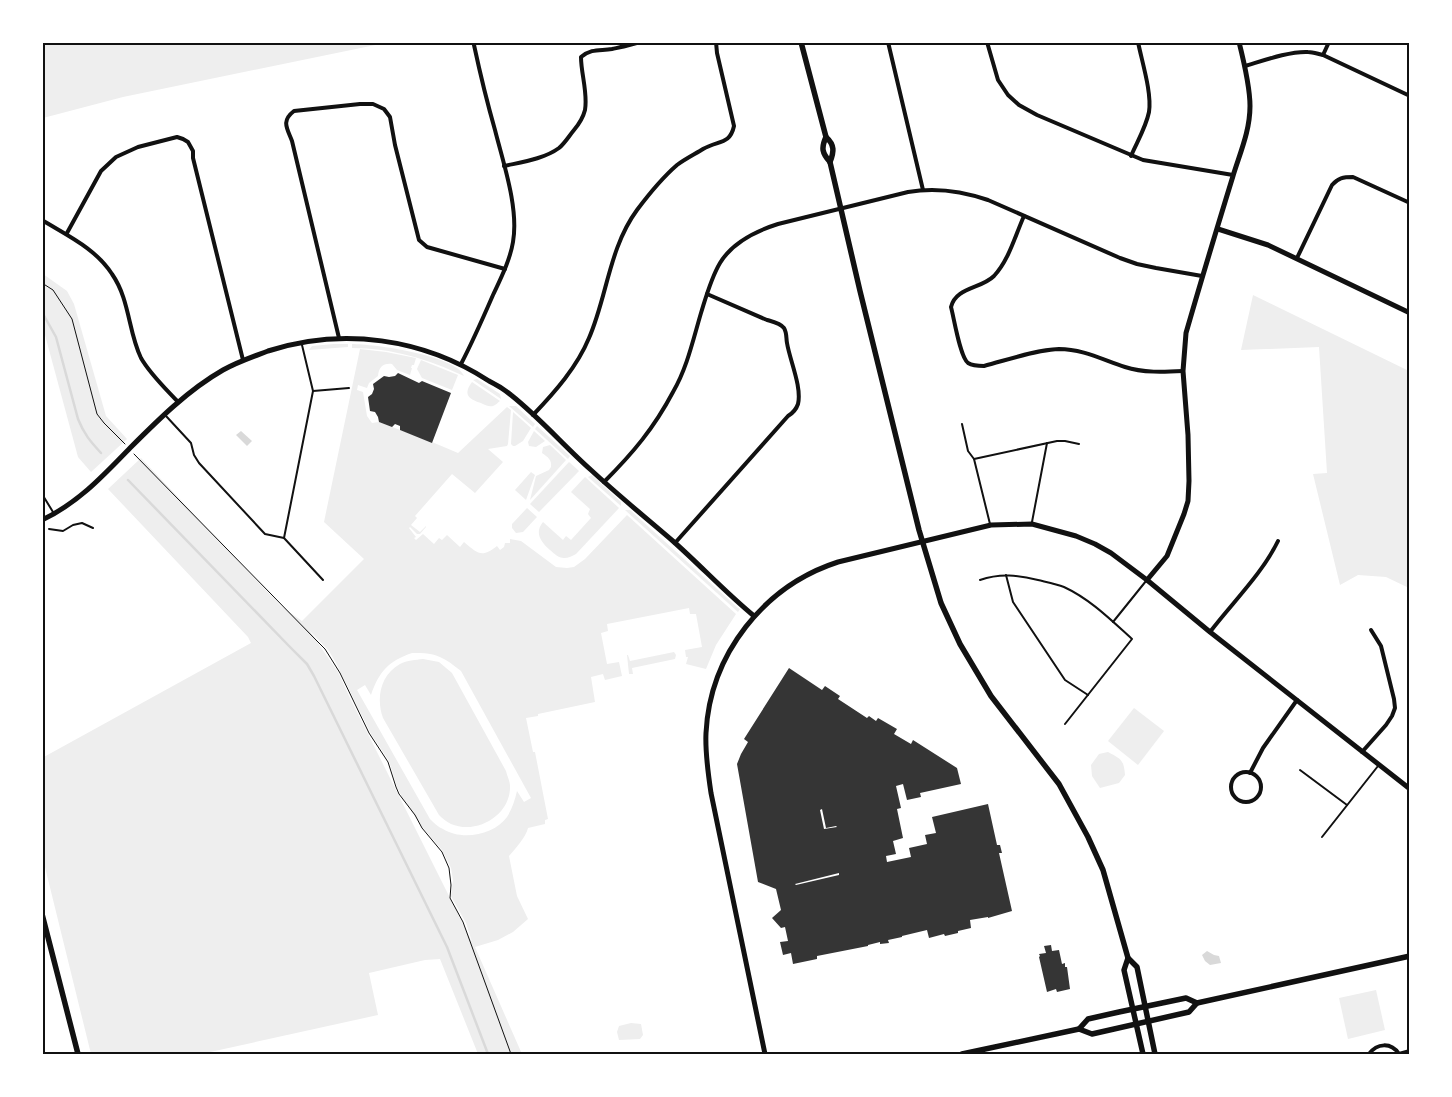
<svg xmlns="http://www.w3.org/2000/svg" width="1452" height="1097" viewBox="0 0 1452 1097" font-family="'PT Sans Narrow',sans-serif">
<rect width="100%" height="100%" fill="#fff"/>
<g fill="#eee" fill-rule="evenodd">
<path d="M43 42H385V43L123 97 43 118Z"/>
<path d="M43 274 67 291 74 304 106 416 127 439 91 472 78 457 45 335 43 333Z"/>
<path d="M1253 295 1409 371V588L1386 577 1358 575 1340 585 1313 474 1327 473 1319 347 1241 350Z"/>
<path d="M334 344H348V347L309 350 312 346Z"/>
<path d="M352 344C373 344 456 355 464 376 428 359 392 348 352 348Z"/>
<path d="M360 349 386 352 416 358 414 365H412L411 368H412L410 375 397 370 392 364C383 363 379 367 378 376L369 383 367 388 358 385 357 390 363 392 367 416 372 423 379 422 432 442 458 453 507 407 511 410 508 444 507 446 488 449 503 462 475 493 452 474 415 516 417 518 411 525 420 532 426 526V527L420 534H417L410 527 409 528 416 537 414 538 416 540 423 534 434 544 439 538 442 540 447 535 460 547 464 542C478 554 482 558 497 546L500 550 504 547 505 543H510V539L521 541 556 567 567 568 574 567 585 559 627 515 736 614 716 645 706 669 686 664 688 657H686L685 650 702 647 696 614H690L689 608 607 624 608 631 601 633 607 664 619 662 622 676 605 680 603 674 591 677 595 702 538 714V716L526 718 533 752H535L548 819 545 820V824L528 828C526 837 515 849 509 856L517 896 528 919 513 932 498 940 475 947 522 1054H478L440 959 425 960 369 973 378 1015 201 1054H91L43 859 42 758 251 643 248 637 108 489 141 458 281 606 302 621 364 559 324 522ZM309 630 329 651 336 663 371 734 389 761 397 787 403 799 423 828 442 850 451 868 453 880 451 896 466 923 472 942 350 698 338 672ZM412 653C435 652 444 657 461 671L531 798 524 802 517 791C515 800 512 809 507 817 494 835 462 841 443 829 438 827 434 823 430 819L357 690 365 685 371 695C379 672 388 661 412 653Z"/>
<path d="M421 360 458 375 452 390 422 378 417 369Z"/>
<path d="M477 379 500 394 501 399 473 380Z"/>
<path d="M472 382 500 401C497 403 496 405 493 406 489 407 485 405 481 403 468 399 463 394 472 382Z"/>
<path d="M509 406H516L535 424 533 427Z"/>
<path d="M513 412 531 428 523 441 515 446H513L511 444Z"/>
<path d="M537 426 570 456 568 459 535 429Z"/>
<path d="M534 431 545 441 536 447 529 446 528 442Z"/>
<path d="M550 445 566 460 530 500 536 476 549 470 551 467C552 460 548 457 542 453L543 447Z"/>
<path d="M569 462 579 471 539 512 530 504Z"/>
<path d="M531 472 535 475 526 500 515 490Z"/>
<path d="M592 475 621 502V506L588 477Z"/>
<path d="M585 477 619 508 576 554C572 556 569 558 564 558 558 558 555 554 550 550 541 542 534 533 543 522L563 540 566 536 571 540 591 518 588 514 590 509 571 492Z"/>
<path d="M527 508 537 517 523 532 516 533 512 528V524Z"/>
<path d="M625 510H630L738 608 740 609 738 612Z"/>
<path d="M674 652 676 655 675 659 632 668 633 674H629L627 655H628L630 661Z"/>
<path d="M423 659 439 662 452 673 506 771C507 776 510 781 510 786 511 815 477 835 451 824 447 822 442 818 439 815L383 718C376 699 380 675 400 664 407 660 416 660 423 659Z"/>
<path d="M1134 708 1164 731 1138 765 1108 741Z"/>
<path d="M1108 752C1121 759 1124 760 1125 775L1119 783 1100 788 1092 776 1091 765 1099 754Z"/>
<path d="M1376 990 1385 1030 1348 1039 1339 998Z"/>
<path d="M631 1023 641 1024 643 1035 640 1039 619 1040 617 1032 619 1026Z"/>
</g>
<g fill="#d9d9d9">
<path d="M241 431 252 441 247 446 236 435Z"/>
<path d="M1207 951 1214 955 1219 956 1221 963 1210 965 1205 961 1202 955Z"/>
</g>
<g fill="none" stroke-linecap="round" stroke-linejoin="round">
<g stroke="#d9d9d9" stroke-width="2.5">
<path d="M42 312 56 337 78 419C84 434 90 441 101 453"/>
<path d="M128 480 289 646 307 664 314 676 447 947 488 1054"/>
</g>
</g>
<g fill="#353535" fill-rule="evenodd">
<path d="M398 373 419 383 422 381 451 393 432 443 400 430V426L395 424 392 427 379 422 378 417 375 412 370 411 368 397 372 394 374 389 373 384 384 376 389 377 395 376Z"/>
<path d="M789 668 822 690 825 686 840 696 838 699 867 718 869 716 876 721 878 718 897 729 894 734 911 744 913 740 957 768 961 784 920 793 921 797 907 800 903 784 896 786 901 808 897 809 903 838 893 841 896 854 886 856 887 862 911 857 909 848 927 844 925 835 936 833 932 817 988 804 997 845H1000L1002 853H999L1012 911 988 918V917L970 920 971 928 958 931V933L945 936 944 934 929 938 927 930 902 936V937L888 940 889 943 880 944V942L868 945V946L817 956V959L793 964 791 953 783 955 780 942 788 941 785 927 781 928 772 918 781 910 776 889 758 882 737 764 741 754 748 742 744 739ZM822 809 826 828 836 826 837 827 824 829 820 810ZM839 873V875L796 885 795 884Z"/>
<path d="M1051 945 1052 951 1059 950 1062 964 1065 963V967H1067L1070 989 1057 992 1056 989 1047 992 1039 957 1040 956 1039 954 1046 953 1044 946Z"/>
</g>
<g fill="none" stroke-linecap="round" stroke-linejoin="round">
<g stroke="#111" stroke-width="1">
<path d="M42 283 53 290 72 319 97 414 104 423 125 444"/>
<path d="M134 454 317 641 325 649 340 673 369 733 388 762 396 787 399 794 415 815 422 828 442 852 449 868 451 885 450 898 463 922 511 1054"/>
</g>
<g stroke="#111" stroke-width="2">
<path d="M313 391 349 388"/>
<path d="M166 416 191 443 194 455 199 463 265 534 284 538 323 580"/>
<path d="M962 424 968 451 974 459 990 524"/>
<path d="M974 459 1057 441H1065L1079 444"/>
<path d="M42 494 53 512"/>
<path d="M1032 522 1047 443"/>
<path d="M49 529 63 531 73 525 82 523 93 528"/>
<path d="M284 538 313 391 302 345"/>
<path d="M1006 575 1013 602 1065 680 1088 695"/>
<path d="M980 580C1000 573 1018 575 1038 580 1046 582 1056 584 1064 587 1090 599 1111 620 1132 639L1065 724"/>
<path d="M1113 622 1146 581"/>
<path d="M1300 770 1347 805"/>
<path d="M1322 837 1378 766"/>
</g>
<g stroke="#111" stroke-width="4">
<path d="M888 42 923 190"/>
<path d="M987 42 998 80 1008 95 1019 105 1037 115 1143 160 1233 175"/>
<path d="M1323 55 1329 42"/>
<path d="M1245 66C1262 61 1290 51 1308 52 1313 52 1318 54 1323 55L1410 96"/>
<path d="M1131 156C1137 142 1146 127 1149 112 1152 93 1142 62 1138 42"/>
<path d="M504 166C522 162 544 159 559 148 565 143 569 136 574 130 579 124 583 118 585 110 588 93 581 74 581 57 592 48 600 51 612 49 621 47 631 45 640 42"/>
<path d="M1024 216C1015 236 1009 260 994 276 981 289 956 287 951 307 954 318 960 357 968 363 973 366 979 366 984 366 1007 360 1035 350 1059 349 1083 349 1103 360 1125 367 1143 373 1164 372 1183 371"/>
<path d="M42 220C68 236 95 248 112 274 130 300 128 331 141 358 150 374 166 389 178 402"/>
<path d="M67 233 101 171 116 157 138 147 177 137 183 139 188 142 193 151V158L243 360"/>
<path d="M1297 258 1332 185C1338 178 1343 177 1353 177L1410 203"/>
<path d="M339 338 292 141C287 128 281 121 294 111L360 104H373L384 109 390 117 395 145 419 240 427 247 505 269"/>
<path d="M461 364C473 341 483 318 493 295 501 278 510 260 513 242 519 208 503 162 495 130 487 102 480 73 474 45"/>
<path d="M533 415C555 392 577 367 589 338 607 297 609 248 637 210 649 194 662 178 677 165 685 159 695 154 703 149 718 140 730 145 734 126L717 53 716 42"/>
<path d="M604 482C633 453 654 428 673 392 687 368 693 340 701 313 706 297 711 278 720 263 732 243 756 231 778 224L908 192C936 187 962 191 988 200L1120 258 1137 264 1156 268 1202 276"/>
<path d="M675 543 788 416C793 413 796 410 798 404 802 387 790 361 787 343 786 338 787 333 784 328 780 323 774 322 767 320L707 294"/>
<path d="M1210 632C1232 603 1262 574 1278 541"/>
<path d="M1362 752 1386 725 1392 716 1395 708 1394 699 1381 646 1371 630"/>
<circle cx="1246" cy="787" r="15"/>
<path d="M1250 773 1263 748 1297 700"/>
<path d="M1369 1054C1377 1043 1391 1042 1399 1054"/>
<path d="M1399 1054 1410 1051"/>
</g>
<g stroke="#111" stroke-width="5">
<path d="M1218 229 1268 245 1410 313"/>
<path d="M42 520C78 503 103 476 130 448 158 420 188 390 223 370 237 362 252 357 268 351 342 327 423 338 489 381 497 385 505 390 511 395 540 418 564 446 591 470 618 495 646 518 674 542 701 566 726 593 754 616"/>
<path d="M1147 580 1167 556 1184 514 1188 501 1189 481 1188 435 1183 371 1186 333C1201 281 1217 228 1233 176 1240 153 1250 131 1250 106 1250 87 1244 62 1239 42"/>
<path d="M765 1054 711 793C708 773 705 753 706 733 710 654 764 586 838 562L991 525 1032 524 1076 536 1095 544 1111 553 1147 580 1210 632 1410 789"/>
</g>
<g stroke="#111" stroke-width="5.5">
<path d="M801 42 826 137C835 145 834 152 830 162"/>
<path d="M826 137C821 148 822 153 830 162L860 291 919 530 941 603 960 644 991 696 1059 784 1088 837 1103 870 1128 958 1137 967 1155 1054"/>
<path d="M42 914 78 1054"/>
<path d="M1128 958 1124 970 1143 1054"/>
<path d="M1079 1029 1088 1019 1119 1012 1186 998 1197 1003 1410 956"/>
<path d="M962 1054 1079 1029 1092 1034 1189 1012 1197 1003"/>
</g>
</g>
<rect width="1452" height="1097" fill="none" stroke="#ffffff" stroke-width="88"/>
<rect x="44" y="44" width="1364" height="1009" fill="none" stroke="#111" stroke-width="2"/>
</svg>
